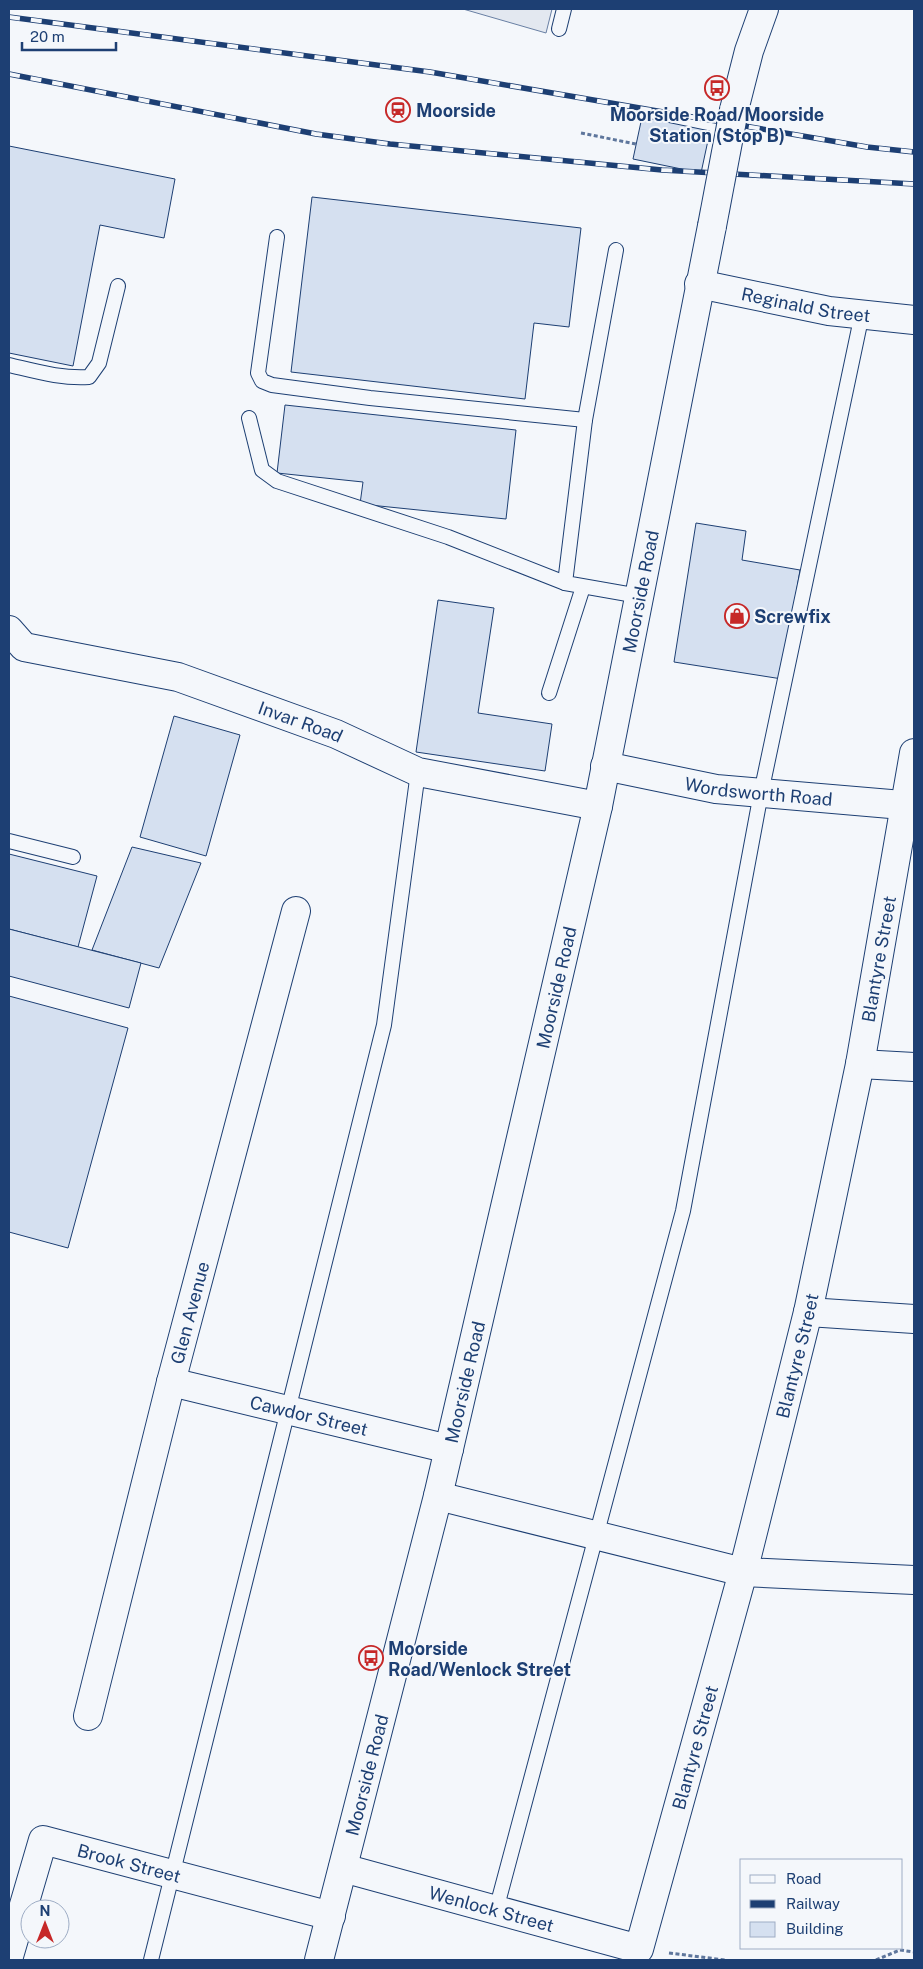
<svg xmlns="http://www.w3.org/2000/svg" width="923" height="1969" viewBox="0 0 923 1969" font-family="'Public Sans',sans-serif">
<rect width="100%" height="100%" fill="#f4f7fb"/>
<path fill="#e3e8f0" stroke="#687fa3" d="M463 9H552L546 33Z"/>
<g fill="#d5e0f0" stroke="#1d3f73">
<path d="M642 117 710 131 701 173 633 159Z"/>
<path d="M9 146 175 179 164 238 100 225 73 366 9 353Z"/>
<path d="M312 197 581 228 569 327 534 323 525 399 291 372Z"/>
<path d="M285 405 516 430 506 519 360 504 363 482 277 473Z"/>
<path d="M696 523 746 531 742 560 800 570 782 679 674 662Z"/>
<path d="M438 600 494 608 478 713 552 724 545 771 416 752Z"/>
<path d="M174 716 240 735 206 856 140 837Z"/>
<path d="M132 847 201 863 159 968 92 950Z"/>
<path d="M9 854 97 876 78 947 9 929Z"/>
<path d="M9 929 141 963 129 1008 9 976Z"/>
<path d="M9 996 128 1028 68 1248 9 1232Z"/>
</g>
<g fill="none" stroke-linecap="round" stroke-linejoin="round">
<defs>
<g id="service">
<path d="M559 29 564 9"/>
<path d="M277 237 258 373 262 381 272 385 370 398 585 420"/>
<path d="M616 250 585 420 565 583 639 596"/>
<path d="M9 365C35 371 62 379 89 377L99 363 118 286"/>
<path d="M249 418 262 470 277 481 448 537 565 583"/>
<path d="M549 693 583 587"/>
<path d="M9 841 73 857"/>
<path d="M496 1910 683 1211 761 793 862 314"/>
<path d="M151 1960 384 1025 418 772"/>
</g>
<g id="minor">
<path id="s1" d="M699 284 829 311 914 320"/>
<path id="s2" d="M9 630 24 647 178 677 336 734 418 772 598 806"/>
<path id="s3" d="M605 766 716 789 914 806"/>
<path d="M860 1064 914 1067"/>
<path d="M808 1312 914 1319"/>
<path id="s4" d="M171 1382 449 1449"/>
<path d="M438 1496 743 1572 914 1580"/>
<path id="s5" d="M88 1716 171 1382 296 911"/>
<path id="s6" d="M343 1868 639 1949 743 1572 808 1312 860 1064 914 753"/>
<path id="s7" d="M9 1956 43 1840 331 1916"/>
</g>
<g id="tertiary">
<path d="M734 110 749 51 764 9"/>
<path id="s8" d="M319 1960 438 1496 598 806 712 226"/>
</g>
</defs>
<use href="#service" stroke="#1d3f73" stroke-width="16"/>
<use href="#minor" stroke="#1d3f73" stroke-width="30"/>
<use href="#tertiary" stroke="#1d3f73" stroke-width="30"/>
<g stroke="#5e769c" stroke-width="3" stroke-dasharray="4 2.5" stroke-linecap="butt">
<path d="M581 133 636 144"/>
<path d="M669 1953 725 1960"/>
<path d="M876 1960 900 1950 914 1952"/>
</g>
<use href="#service" stroke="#f4f7fb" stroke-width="14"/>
<use href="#minor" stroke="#f4f7fb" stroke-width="28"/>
<use href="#tertiary" stroke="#f4f7fb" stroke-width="28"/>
<defs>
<g id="rail">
<path d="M9 17 430 72 867 147 914 152"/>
<path d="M9 74 316 134 390 144 662 170 914 184"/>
</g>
</defs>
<use href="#rail" stroke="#1d3f73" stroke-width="5.5"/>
<use href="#rail" stroke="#f4f7fb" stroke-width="4" stroke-dasharray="11" stroke-linecap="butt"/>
<defs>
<path id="tertiary-bridge" d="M712 226 734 110"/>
</defs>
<use href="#tertiary-bridge" stroke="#1d3f73" stroke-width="30" stroke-linecap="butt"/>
<use href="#tertiary-bridge" stroke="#f4f7fb" stroke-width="28"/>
</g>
<defs>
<symbol id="bus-ring" viewBox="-11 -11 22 22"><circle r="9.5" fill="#f4f7fb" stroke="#c62828" stroke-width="1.5"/><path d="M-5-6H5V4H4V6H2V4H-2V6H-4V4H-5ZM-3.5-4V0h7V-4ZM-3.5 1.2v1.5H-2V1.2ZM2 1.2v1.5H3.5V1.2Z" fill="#c62828"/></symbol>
<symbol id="station-ring" viewBox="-11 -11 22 22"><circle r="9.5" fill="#f4f7fb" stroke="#c62828" stroke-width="1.5"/><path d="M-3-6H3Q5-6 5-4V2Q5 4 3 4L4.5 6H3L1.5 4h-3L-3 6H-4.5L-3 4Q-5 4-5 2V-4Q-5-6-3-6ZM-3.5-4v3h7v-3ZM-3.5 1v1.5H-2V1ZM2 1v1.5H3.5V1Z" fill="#c62828"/></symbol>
<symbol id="shop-ring" viewBox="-11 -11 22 22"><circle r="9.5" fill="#f4f7fb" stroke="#c62828" stroke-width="1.5"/><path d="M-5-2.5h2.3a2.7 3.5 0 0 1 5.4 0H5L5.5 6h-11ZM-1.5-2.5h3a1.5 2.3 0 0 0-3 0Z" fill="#c62828"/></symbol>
</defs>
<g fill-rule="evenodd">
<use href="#bus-ring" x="703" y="74" width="28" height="28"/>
<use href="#station-ring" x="384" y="96" width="28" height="28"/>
<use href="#shop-ring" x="723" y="602" width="28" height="28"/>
<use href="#bus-ring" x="357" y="1644" width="28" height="28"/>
</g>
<g text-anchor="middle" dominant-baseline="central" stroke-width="4" stroke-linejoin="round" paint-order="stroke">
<g font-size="18" font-weight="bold" fill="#1d3f73" stroke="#f4f7fb" text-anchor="start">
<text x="416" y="110">Moorside</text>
<text x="717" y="114" text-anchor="middle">Moorside Road/Moorside<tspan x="717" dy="21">Station (Stop B)</tspan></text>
<text x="754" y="616">Screwfix</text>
<text x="388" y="1648">Moorside<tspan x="388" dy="21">Road/Wenlock Street</tspan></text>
</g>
<g font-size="18" fill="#1d3f73" stroke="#f4f7fb">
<text stroke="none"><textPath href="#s1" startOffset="109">Reginald Street</textPath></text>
<text stroke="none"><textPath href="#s8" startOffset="1406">Moorside Road</textPath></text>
<text stroke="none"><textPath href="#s2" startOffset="310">Invar Road</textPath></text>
<text stroke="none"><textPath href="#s3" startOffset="156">Wordsworth Road</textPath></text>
<text stroke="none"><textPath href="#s6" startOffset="1326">Blantyre Street</textPath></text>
<text stroke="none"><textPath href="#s8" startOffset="1001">Moorside Road</textPath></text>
<text stroke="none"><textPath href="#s5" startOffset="416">Glen Avenue</textPath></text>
<text stroke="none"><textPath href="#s6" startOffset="921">Blantyre Street</textPath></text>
<text stroke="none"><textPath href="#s8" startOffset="596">Moorside Road</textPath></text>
<text stroke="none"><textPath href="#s4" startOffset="142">Cawdor Street</textPath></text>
<text stroke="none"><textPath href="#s6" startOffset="516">Blantyre Street</textPath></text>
<text stroke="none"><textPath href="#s8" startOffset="191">Moorside Road</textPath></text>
<text stroke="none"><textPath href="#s7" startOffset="210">Brook Street</textPath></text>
<text stroke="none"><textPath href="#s6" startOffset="154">Wenlock Street</textPath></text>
</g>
</g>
<rect width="923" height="1969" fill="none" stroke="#1d3f73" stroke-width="20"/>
<rect x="740" y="1859" width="162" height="90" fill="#f4f7fb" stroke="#9eadc5"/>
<rect x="750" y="1875" width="25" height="8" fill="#f4f7fb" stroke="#9eadc5"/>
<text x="786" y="1884" font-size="15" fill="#1d3f73">Road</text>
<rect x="750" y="1900" width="25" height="8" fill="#1d3f73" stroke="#9eadc5"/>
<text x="786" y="1909" font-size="15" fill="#1d3f73">Railway</text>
<rect x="750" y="1922" width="25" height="15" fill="#d5e0f0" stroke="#9eadc5"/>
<text x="786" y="1934" font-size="15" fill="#1d3f73">Building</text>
<g transform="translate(45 1924)"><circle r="24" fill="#f4f7fb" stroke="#9eadc5"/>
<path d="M0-4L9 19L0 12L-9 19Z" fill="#c62828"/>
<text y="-8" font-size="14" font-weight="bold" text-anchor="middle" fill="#1d3f73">N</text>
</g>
<path d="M22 42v8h94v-8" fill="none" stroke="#1d3f73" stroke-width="2.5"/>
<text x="30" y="42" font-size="15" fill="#1d3f73" stroke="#f4f7fb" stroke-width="4" paint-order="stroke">20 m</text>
</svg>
